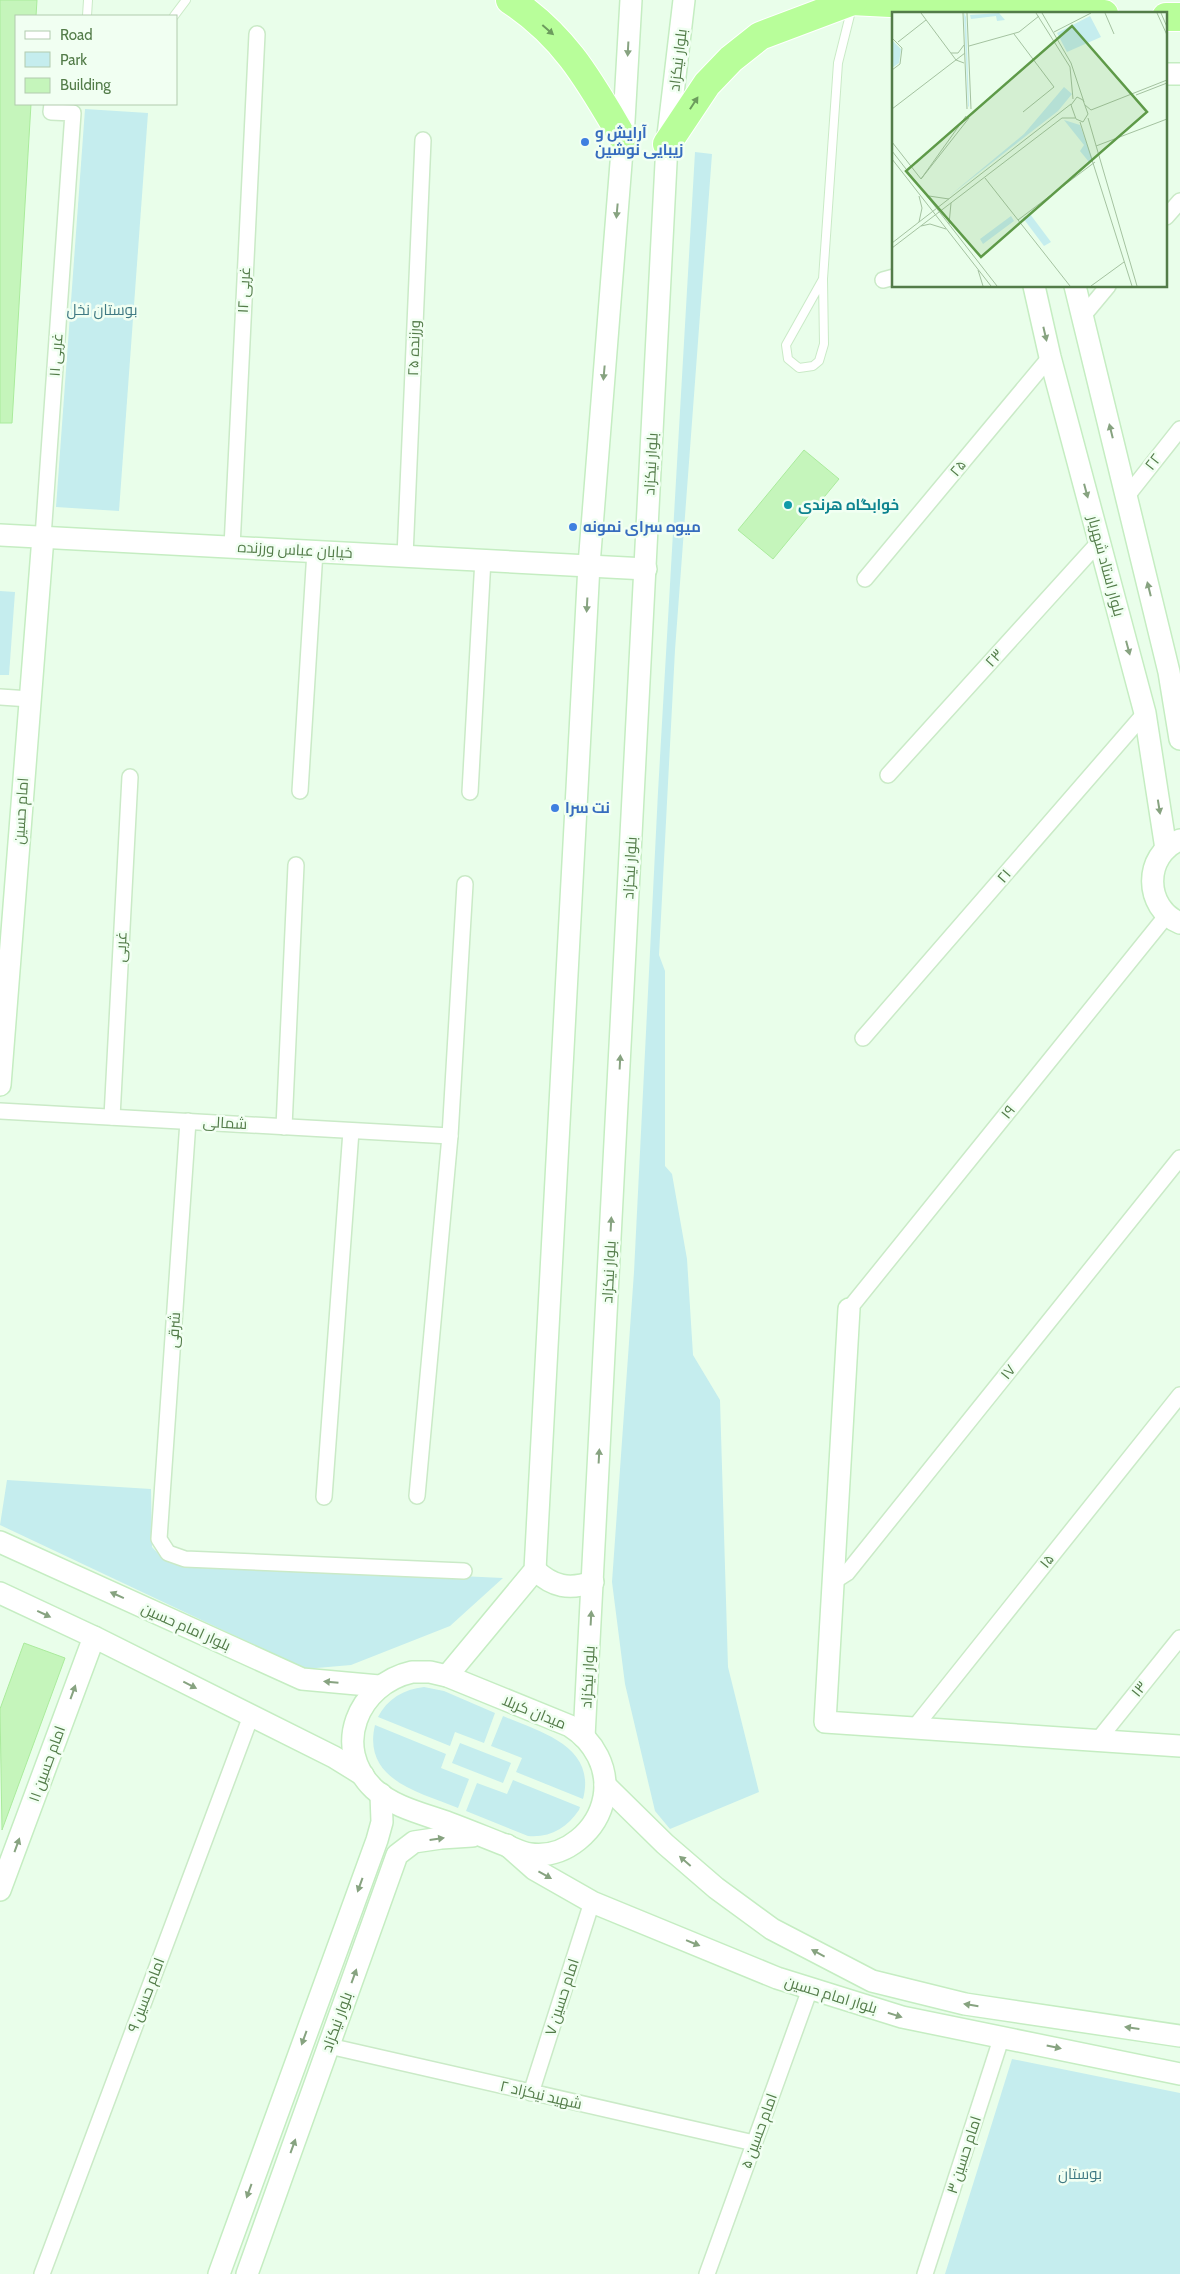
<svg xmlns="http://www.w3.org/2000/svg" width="1180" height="2274" viewBox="0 0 1180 2274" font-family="Cabin,Cairo,sans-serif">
<rect width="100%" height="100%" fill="#e9feea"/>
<g fill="#c5edee">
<path d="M85 109 148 113 119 511 56 507Z"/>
<path d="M695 152 712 154 675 650 659 955 665 971V1166L672 1174 687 1259 693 1355 720 1400 728 1667 759 1792 670 1829 655 1811 625 1684 612 1582 634 1272 658 792Z"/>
<path d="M0 591 15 592 9 675H0Z"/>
<path d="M7 1480 151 1489 152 1547 163 1559 176 1563 503 1578 450 1626 351 1665 305 1669 0 1525Z"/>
<path d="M424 1687 444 1691 495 1713 484 1743 455 1732 450 1746 378 1717C387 1699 404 1689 424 1687Z"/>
<path d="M503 1716C540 1732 597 1746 583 1799L516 1772 522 1758 491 1746Z"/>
<path d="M375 1725 446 1754 441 1768 469 1779 458 1808C419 1792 362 1780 375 1725Z"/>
<path d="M460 1743 511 1763 503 1783 452 1763Z"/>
<path d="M513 1780 580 1807 579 1810C567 1828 550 1838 528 1836L466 1811 477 1783 507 1794Z"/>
<path d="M1012 2059 1180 2093V2274H945Z"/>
</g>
<g fill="#c5f5bb" stroke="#aaeb9c">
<path d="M0 0H37L36 16H16V104H31L12 423H0Z"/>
<path d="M804 450 839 479 773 559 738 530Z"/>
<path d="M24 1643 65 1658 2 1830 0 1709Z"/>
</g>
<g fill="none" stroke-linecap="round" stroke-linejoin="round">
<defs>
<g id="lane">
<path d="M87 16 88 0"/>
<path d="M174 16 186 0"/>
<path d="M823 279 824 344 819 361 813 366 799 368 788 359 786 345 823 279 838 63 852 7"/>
</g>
<g id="street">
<path d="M1166 217 1180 201"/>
<path d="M883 280 894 277"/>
<path d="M1083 316 1108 286"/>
<path d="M1127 496 1180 429"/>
<path d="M43 537 73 113 51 112 52 104"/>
<path d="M232 547 257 34"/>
<path d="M405 556 423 140"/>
<path d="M865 579 1050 357"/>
<path d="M0 697 30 699"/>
<path d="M888 775 1100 541"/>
<path d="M300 791 315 551"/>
<path d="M470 792 483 559"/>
<path d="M863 1038 1145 713"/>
<path d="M0 1111 450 1136"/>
<path d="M112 1117 130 777"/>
<path d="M188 1121 159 1539 168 1553 185 1559 464 1571"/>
<path d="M284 1127 296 865"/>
<path d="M849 1309 1167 915"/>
<path d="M417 1496 450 1136 465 884"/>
<path d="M324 1497 351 1131"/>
<path d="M833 1582 847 1573 1180 1158"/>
<path d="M914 1728 1180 1395"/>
<path d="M1098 1740 1180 1638"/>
<path d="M329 2046 754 2143"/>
<path d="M531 2093 592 1902"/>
<path d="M42 2274 251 1716"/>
<path d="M707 2274 810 1989"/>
<path d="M925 2274 1002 2036"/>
</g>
<g id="secondary">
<path d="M1166 74H1180"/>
<path d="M1034 286 1050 357 1145 713 1166 849"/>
<path d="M1075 286 1169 672 1180 739"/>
<path d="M0 535 646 569"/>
<path d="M1180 840C1143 855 1144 908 1180 923"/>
<path d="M0 1085 43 537"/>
<path d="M849 1309 825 1722 1180 1746"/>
<path d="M0 1542 302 1679 379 1686"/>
<path d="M535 1570C553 1587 569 1590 593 1582"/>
<path d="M0 1593 94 1637 334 1757 363 1775"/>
<path d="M412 1672H430L447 1676 570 1726C594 1741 609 1768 604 1797 598 1830 566 1859 530 1854 522 1853 513 1848 505 1845 487 1838 468 1830 449 1823 424 1814 393 1807 374 1789 331 1748 358 1684 412 1672Z"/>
<path d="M447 1676 535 1570 589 565 623 138 631 0"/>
<path d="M584 1737 667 144 684 0"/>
<path d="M605 1785 665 1844 716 1888 772 1929 872 1981 965 2004 1180 2036"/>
<path d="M507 1845 534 1869 592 1902 777 1978 902 2017 1180 2074"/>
<path d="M0 1890 94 1637"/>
<path d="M219 2274 377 1840 382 1822 381 1794"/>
<path d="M247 2274 397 1855 414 1842 441 1838 472 1836"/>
</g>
<g id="highway">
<path d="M510 0C566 37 590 82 623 138"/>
<path d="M831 0 1104 14"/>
<path d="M1166 17H1180"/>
<path d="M667 144 707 84 731 59 760 36 853 1"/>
</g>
</defs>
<use href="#lane" stroke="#caeac7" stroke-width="10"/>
<use href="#street" stroke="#caeac7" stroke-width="18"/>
<use href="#secondary" stroke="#c5edc2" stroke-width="24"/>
<use href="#highway" stroke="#fff" stroke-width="30"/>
<use href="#lane" stroke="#fff" stroke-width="8"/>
<use href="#street" stroke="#fff" stroke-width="15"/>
<use href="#secondary" stroke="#fff" stroke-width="21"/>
<use href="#highway" stroke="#b8fe9a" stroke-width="28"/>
</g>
<defs><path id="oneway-solid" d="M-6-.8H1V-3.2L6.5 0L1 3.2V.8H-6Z" transform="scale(1.25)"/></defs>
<g fill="#6c9c5d">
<use href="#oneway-solid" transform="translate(548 30) rotate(41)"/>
<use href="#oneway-solid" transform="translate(694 103) rotate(-57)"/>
</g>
<g fill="#87a380">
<use href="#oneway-solid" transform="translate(628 49) rotate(93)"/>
<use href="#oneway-solid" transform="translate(617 211) rotate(95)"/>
<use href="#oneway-solid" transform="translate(1045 334) rotate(77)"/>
<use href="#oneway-solid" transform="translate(604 373) rotate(95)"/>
<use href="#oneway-solid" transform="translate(1111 431) rotate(-104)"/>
<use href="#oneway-solid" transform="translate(1086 491) rotate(75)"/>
<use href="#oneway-solid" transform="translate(1149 589) rotate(-104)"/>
<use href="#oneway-solid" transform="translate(587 605) rotate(93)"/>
<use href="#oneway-solid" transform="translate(1128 648) rotate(75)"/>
<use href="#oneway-solid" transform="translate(1159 807) rotate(81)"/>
<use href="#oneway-solid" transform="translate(620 1062) rotate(-87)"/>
<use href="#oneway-solid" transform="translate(611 1224) rotate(-87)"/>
<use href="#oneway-solid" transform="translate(599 1456) rotate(-87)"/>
<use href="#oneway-solid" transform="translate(117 1595) rotate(-156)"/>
<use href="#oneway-solid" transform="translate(44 1614) rotate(25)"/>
<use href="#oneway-solid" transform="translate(591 1618) rotate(-87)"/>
<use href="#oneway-solid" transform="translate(331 1682) rotate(-175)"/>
<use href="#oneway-solid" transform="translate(190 1685) rotate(27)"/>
<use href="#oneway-solid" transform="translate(73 1692) rotate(-70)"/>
<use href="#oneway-solid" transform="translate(437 1839) rotate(-8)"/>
<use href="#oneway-solid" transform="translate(17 1845) rotate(-70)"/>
<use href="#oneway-solid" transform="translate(685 1861) rotate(-139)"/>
<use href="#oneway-solid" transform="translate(545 1875) rotate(29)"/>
<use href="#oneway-solid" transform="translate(360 1885) rotate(110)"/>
<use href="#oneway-solid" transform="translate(693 1943) rotate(22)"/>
<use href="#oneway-solid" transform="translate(818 1953) rotate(-152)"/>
<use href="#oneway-solid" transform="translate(354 1976) rotate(-70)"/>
<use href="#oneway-solid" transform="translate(971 2005) rotate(-171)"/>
<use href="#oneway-solid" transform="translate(895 2015) rotate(17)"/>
<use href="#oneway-solid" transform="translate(1132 2028) rotate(-172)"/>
<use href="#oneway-solid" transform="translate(304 2038) rotate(110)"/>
<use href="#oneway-solid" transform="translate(1054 2047) rotate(12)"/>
<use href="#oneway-solid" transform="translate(293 2146) rotate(-70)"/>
<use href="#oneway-solid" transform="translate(249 2191) rotate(110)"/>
</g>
<g fill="#3f7fe0" stroke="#f1fff2" stroke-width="2">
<circle cx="585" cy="142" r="5"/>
<circle cx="573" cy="527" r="5"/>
<circle cx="555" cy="808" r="5"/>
</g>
<circle fill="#0f9aa8" stroke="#f1fff2" stroke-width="2" cx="788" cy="505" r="5"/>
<g text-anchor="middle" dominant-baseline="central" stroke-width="5" stroke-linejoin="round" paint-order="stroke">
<g font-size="15" fill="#537c49" stroke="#f1fff2">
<text transform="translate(678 60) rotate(-83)">بلوار نیکزاد</text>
<text transform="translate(244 290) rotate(-87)">غربی ۱۲</text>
<text transform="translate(414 348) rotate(-88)">ورزنده ۲۵</text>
<text transform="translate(56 355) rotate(-86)">غربی ۱۱</text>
<text transform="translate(1153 462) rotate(-52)">۲۲</text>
<text transform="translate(651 464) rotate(-87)">بلوار نیکزاد</text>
<text transform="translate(958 468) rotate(-50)">۲۵</text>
<text transform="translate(295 550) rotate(3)">خیابان عباس ورزنده</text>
<text transform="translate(1106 566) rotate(75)">بلوار استاد شهریار</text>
<text transform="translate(994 658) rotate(-48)">۲۳</text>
<text transform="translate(21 811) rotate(-86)">امام حسین</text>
<text transform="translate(630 868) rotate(-87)">بلوار نیکزاد</text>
<text transform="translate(1004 876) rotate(-49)">۲۱</text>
<text transform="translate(121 947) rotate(-87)">غربی</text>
<text transform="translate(1008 1112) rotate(-51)">۱۹</text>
<text transform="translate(225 1123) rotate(3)">شمالی</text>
<text transform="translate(609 1272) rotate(-87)">بلوار نیکزاد</text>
<text transform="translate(174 1330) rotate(-86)">شرقی</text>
<text transform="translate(1008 1372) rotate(-51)">۱۷</text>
<text transform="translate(1047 1561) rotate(-51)">۱۵</text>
<text transform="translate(186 1627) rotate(24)">بلوار امام حسین</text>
<text transform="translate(588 1677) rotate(-87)">بلوار نیکزاد</text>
<text transform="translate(1139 1689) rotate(-51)">۱۳</text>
<text transform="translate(534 1712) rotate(22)">میدان کربلا</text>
<text transform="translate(47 1764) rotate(-70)">امام حسین ۱۱</text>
<text transform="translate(146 1995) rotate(-69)">امام حسین ۹</text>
<text transform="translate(831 1995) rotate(17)">بلوار امام حسین</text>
<text transform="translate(562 1997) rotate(-72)">امام حسین ۷</text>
<text transform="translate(337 2022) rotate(-70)">بلوار نیکزاد</text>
<text transform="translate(541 2095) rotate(13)">شهید نیکزاد ۲</text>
<text transform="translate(759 2131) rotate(-70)">امام حسین ۵</text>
<text transform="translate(964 2155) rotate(-72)">امام حسین ۳</text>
</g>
<g font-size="15" font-weight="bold" fill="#366cbe" stroke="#f1fff2" text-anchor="start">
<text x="595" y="133">آرایش و<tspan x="595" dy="17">زیبایی نوشین</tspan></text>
<text x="583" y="527">میوه سرای نمونه</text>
<text x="565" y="808">نت سرا</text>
</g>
<g font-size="15" fill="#3f7983" stroke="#f1fff2">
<text x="102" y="310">بوستان نخل</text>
<text x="1080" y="2174">بوستان</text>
</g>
<g font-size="15" font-weight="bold" fill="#0d838f" stroke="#f1fff2" text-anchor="start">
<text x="798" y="505">خوابگاه هرندی</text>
</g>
</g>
<g transform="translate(892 12)">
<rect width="275" height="275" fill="#e9feea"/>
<path d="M72 1 74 5 77 95 76 94ZM107 1 113 8 105 9 104 4 79 7 78 3ZM198 4 209 25 175 40 165 21ZM0 28 9 37 7 51 0 56ZM172 75 180 82 166 99 56 185 132 122ZM172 108 188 113 201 148 197 150 188 139 192 133ZM138 202 159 230 152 234 131 206ZM119 204 122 209 91 232 88 227Z" fill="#c5edee"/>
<path fill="none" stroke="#a4c2a0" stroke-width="1" d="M29 1 64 48 72 51M71 1 75 97M75 1 79 97M144 1 178 55 181 87M150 1 179 51 192 90M213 1 222 22M265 1 275 23M269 1 275 15M162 20 199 1M122 22 162 75 131 100M0 26 10 36 8 52 0 58M6 30 34 8M77 34 127 20 147 4M59 41H66L72 33M244 83 275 71M185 85 191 88 196 102 191 110 184 107 179 93ZM193 93 199 98 275 68M0 97 73 41M196 106 245 274M188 110 240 274M0 130 29 167M204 134 275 107M0 139 105 274M0 147 99 274M93 166 178 274M29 167 77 106M29 167 74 104M37 184 57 187M126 208 203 150M27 210 30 196 27 184M57 212 59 191M29 214 38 212 54 217M0 231 179 92M0 236 170 106H183M86 258 91 274M199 274 232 250"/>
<path fill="#5e9a48" fill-opacity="0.15" stroke="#5e9a48" stroke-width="2.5" d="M180 14 255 100 89 245 14 159Z"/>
<rect width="275" height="275" fill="none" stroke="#537c49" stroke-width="2.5"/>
</g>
<rect x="15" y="15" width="162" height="90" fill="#f1fff2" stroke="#b2cbae"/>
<rect x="25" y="31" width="25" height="8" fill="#ffffff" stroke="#b2cbae"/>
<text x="60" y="40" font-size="15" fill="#537c49">Road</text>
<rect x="25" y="52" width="25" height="15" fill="#c5edee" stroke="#b2cbae"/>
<text x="60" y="65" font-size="15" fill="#537c49">Park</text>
<rect x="25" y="78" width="25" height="15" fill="#c5f5bb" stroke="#b2cbae"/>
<text x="60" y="90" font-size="15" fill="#537c49">Building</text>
</svg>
